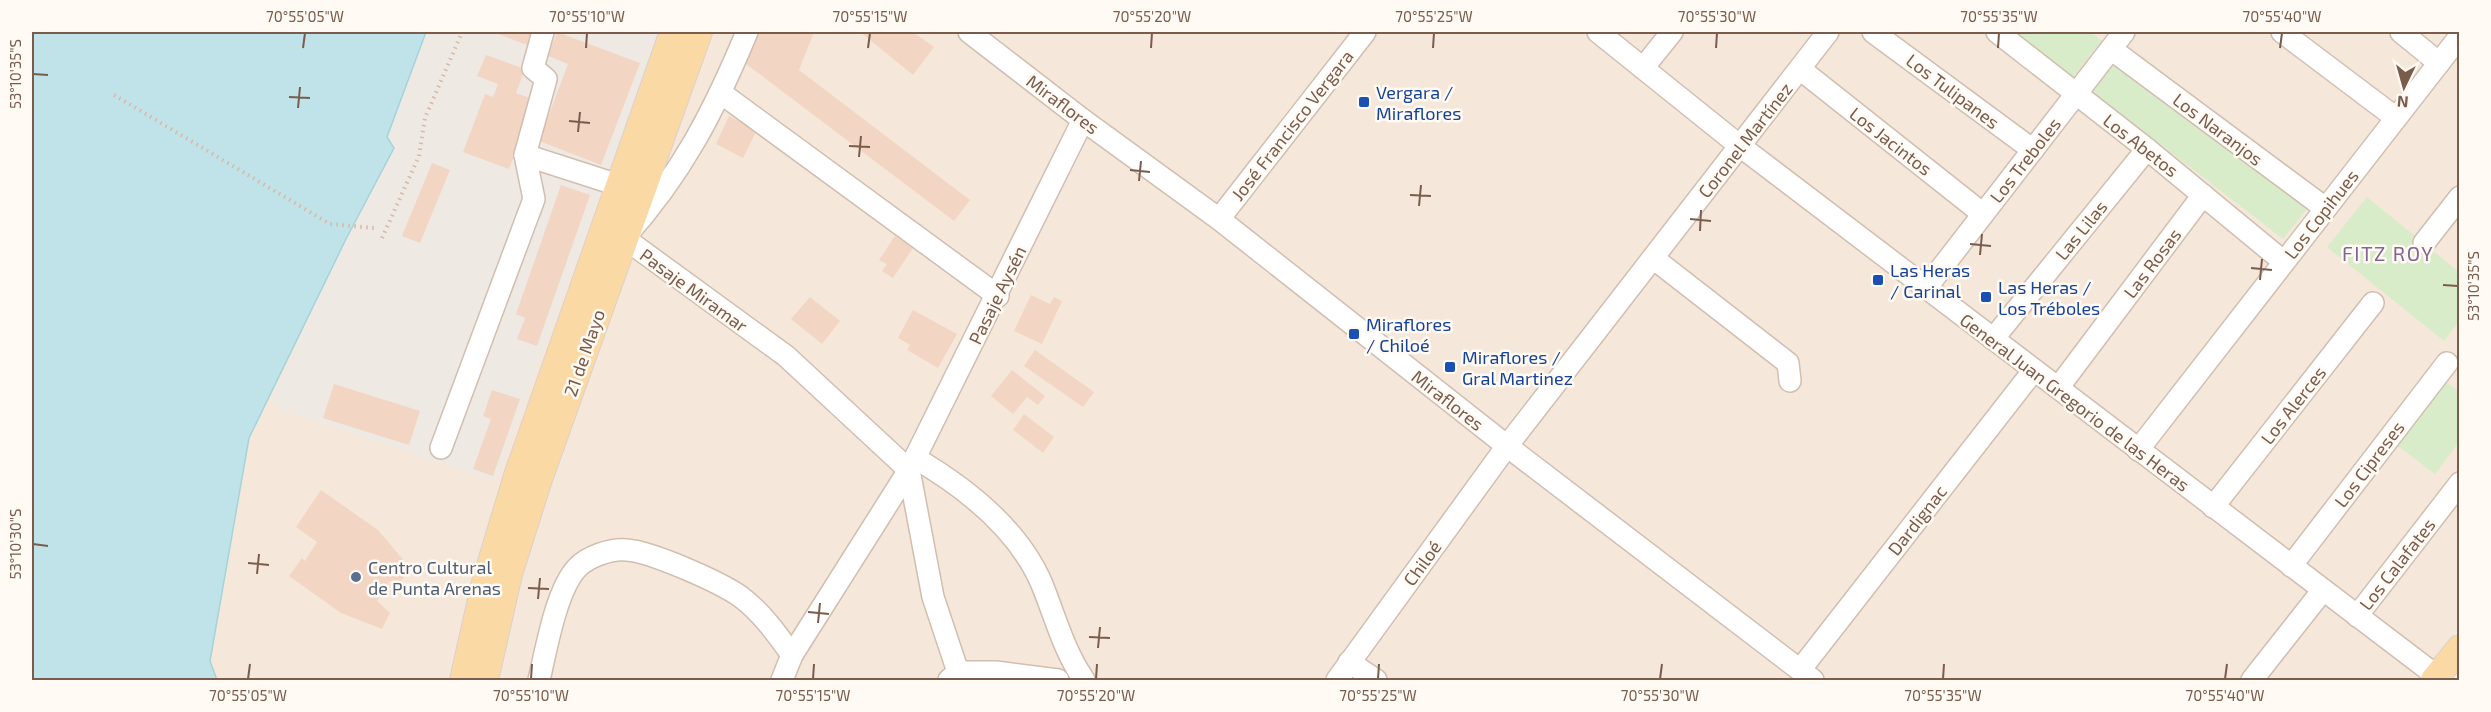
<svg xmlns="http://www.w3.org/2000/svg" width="2491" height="712" viewBox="0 0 2491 712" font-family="'Exo 2',sans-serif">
<rect width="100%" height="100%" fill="#fdf6ec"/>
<path fill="#f5e8da" d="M426 32H2459V629L2419 680H217L210 661 249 438 346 239 394 148 387 137Z"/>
<path fill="#efe9e4" d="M426 32H659L495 481 279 409 271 398 346 239 394 148 387 137Z"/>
<g fill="#d8ecc9">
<path d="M2013 32H2091L2102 41 2072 78Z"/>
<path d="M2115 57 2309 206 2283 239 2090 90Z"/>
<path d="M2367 197 2459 272V321L2444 341 2327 247Z"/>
<path d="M2444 380 2459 392V442L2435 474 2395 444Z"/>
</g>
<path fill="#bfe3e8" stroke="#a5d3da" stroke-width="1.5" d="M32 32H426L387 137 394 148 346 239 249 438 210 661 217 680H32Z"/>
<g fill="#f3d5c3">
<path d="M493 32H533L527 45Z"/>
<path d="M557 32 640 63 601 165 539 141 568 64 548 56Z"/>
<path d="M754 32H814L799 70 970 200 954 221 742 61Z"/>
<path d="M860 32H913L934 47 913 75Z"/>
<path d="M486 55 525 69 516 93 535 100 509 169 463 152 485 94 493 97 498 84 477 76Z"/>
<path d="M729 116 757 130 743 158 716 144Z"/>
<path d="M432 163 450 170 420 243 402 236Z"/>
<path d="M561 185 590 195 537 346 517 339 525 318 516 314Z"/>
<path d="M895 236 913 248 893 278 882 271 887 264 879 260Z"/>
<path d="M1031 295 1050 304 1054 297 1062 301 1042 344 1014 331Z"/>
<path d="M810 297 840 321 822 344 791 319Z"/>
<path d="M913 310 957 334 938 368 907 350 910 345 898 338Z"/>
<path d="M1035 350 1094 392 1083 407 1024 366Z"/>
<path d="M1012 370 1045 396 1038 405 1027 397 1013 414 991 396Z"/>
<path d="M334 384 420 411 409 445 323 418Z"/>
<path d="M492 390 520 399 493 476 473 469 491 419 483 416Z"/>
<path d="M1024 414 1054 437 1043 453 1013 430Z"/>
<path d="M321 490 378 530 411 569 398 584 390 581 377 601 390 613 382 629 341 613 289 576 302 558 305 561 317 542 296 527Z"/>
</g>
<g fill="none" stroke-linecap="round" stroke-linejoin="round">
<defs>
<g id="minor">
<path d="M747 32C714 111 682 174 624 238L786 356 909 470"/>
<path d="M969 32 1083 120 1219 219 1507 446 1813 680"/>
<path d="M1598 32 1740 146 2442 680"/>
<path d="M1873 32 2033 150"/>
<path d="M1997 32 2147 149 2284 262"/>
<path d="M2282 32 2396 118"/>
<path d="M2401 32 2439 63"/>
<path d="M2111 49 2325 208"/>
<path d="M1643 68 1672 32"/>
<path d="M1800 69 1983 214"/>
<path d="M721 93 998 296"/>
<path d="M525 155 618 185"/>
<path d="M1219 219 1365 32"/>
<path d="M2424 243 2460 197"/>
<path d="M1653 258 1788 363 1790 381"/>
<path d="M1926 288 2124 32"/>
<path d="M1993 339 2147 149"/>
<path d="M2058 388 2203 195"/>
<path d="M441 448 534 199 525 155 546 79 533 68 543 32"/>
<path d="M2138 450 2460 36"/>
<path d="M915 458C968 489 1023 532 1045 592 1057 623 1065 652 1084 680"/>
<path d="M909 470 933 597 958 672"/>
<path d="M2213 507 2373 303"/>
<path d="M2291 566 2447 363"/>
<path d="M2357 616 2460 483"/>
<path d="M1349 662 1376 680"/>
<path d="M1800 670 2034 370"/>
<path d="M539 680C546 651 556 590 577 568 587 557 611 548 627 550 652 552 720 582 741 597 762 613 777 634 792 655"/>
<path d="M782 680 792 655 909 470 1083 120"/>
<path d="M949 680 958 672H996L1058 680"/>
<path d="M1337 680 1507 446 1828 32"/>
<path d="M2252 680 2323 590"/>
</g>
<g id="major">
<path d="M463 680 485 582 517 476 673 32"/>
<path d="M485 680 509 574 539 479 699 32"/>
<path d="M2434 680 2460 648"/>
</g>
</defs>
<use href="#minor" stroke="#d1beb0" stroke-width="24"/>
<use href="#major" stroke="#dad1cd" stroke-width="28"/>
<g stroke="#d9b8a5" stroke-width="4" stroke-dasharray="1.5 4.5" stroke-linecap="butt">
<path d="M114 95 330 224 374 228"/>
<path d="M382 238 419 156 425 118 462 32"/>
</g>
<use href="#minor" stroke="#fff" stroke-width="21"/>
<use href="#major" stroke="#fbd9a5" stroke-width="26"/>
</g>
<path fill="none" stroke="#7a5c4d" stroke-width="2" d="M303 48 305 33M586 48 587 33M868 48 870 33M1151 48 1152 33M1433 48 1434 33M1716 48 1717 33M1998 48 1999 33M2280 48 2282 33M33 74 48 75M289 97 310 98M298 108 300 87M569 121 590 123M578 132 580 112M849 146 870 147M859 157 861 136M1130 170 1150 172M1139 181 1141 161M1410 195 1431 196M1419 206 1421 185M1690 219 1711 221M1700 231 1701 210M1970 244 1991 246M1980 255 1982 234M2251 268 2272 270M2260 280 2262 259M2443 285 2458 286M33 544 48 546M248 563 269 565M257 574 259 554M528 588 549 589M538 599 540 578M808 612 829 614M818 623 820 603M1089 637 1110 638M1098 648 1100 627M248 679 250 664M531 679 532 664M813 679 814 664M1096 679 1097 664M1378 679 1379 664M1660 679 1662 664M1943 679 1944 664M2225 679 2227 664"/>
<g fill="#1a4fb4" stroke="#fffaf3" stroke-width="2">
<rect x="1358" y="96" width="12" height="12" rx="3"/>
<rect x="1872" y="274" width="12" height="12" rx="3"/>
<rect x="1980" y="291" width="12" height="12" rx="3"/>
<rect x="1348" y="328" width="12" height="12" rx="3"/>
<rect x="1444" y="361" width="12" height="12" rx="3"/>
</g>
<circle fill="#5c6f8a" stroke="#fffaf3" stroke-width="2" cx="356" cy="577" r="6"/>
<g text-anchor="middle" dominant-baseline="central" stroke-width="5" stroke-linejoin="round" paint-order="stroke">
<g font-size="18" fill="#7a5c4d" stroke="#fffaf3">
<text transform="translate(1953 91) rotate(37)">Los Tulipanes</text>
<text transform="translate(1063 104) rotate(37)">Miraflores</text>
<text transform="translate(1292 125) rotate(-52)">José Francisco Vergara</text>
<text transform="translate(2218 129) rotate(37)">Los Naranjos</text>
<text transform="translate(1745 140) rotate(-52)">Coronel Martínez</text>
<text transform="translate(1891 141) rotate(38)">Los Jacintos</text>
<text transform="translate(2141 145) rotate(38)">Los Abetos</text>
<text transform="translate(2025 160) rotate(-52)">Los Treboles</text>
<text transform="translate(2321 214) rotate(-52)">Los Copihues</text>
<text transform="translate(2081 230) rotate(-51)">Las Lilas</text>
<text transform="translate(2152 263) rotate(-53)">Las Rosas</text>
<text transform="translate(694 290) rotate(36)">Pasaje Miramar</text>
<text transform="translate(997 295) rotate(-64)">Pasaje Aysén</text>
<text transform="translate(584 353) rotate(-71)">21 de Mayo</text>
<text transform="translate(1448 400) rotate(38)">Miraflores</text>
<text transform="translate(2075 402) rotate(37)">General Juan Gregorio de las Heras</text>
<text transform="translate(2293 405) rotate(-52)">Los Alerces</text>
<text transform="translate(2369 464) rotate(-53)">Los Cipreses</text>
<text transform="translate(1917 520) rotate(-52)">Dardignac</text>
<text transform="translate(1422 563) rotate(-54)">Chiloé</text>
<text transform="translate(2397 564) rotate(-52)">Los Calafates</text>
</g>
<g font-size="18" fill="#164399" stroke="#fffaf3" text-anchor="start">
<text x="1376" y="92">Vergara /<tspan x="1376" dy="21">Miraflores</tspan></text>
<text x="1890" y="270">Las Heras<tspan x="1890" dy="21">/ Carinal</tspan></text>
<text x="1998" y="287">Las Heras /<tspan x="1998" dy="21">Los Tréboles</tspan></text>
<text x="1366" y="324">Miraflores<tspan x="1366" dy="21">/ Chiloé</tspan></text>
<text x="1462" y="357">Miraflores /<tspan x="1462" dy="21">Gral Martinez</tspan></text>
</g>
<g font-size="18" fill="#4e5e75" stroke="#fffaf3" text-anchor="start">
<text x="368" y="567">Centro Cultural<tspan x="368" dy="21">de Punta Arenas</tspan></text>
</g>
<g font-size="20" letter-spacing="1.5" fill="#846695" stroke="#fffaf3">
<text x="2388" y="253">FITZ ROY</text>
</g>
</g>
<rect width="2491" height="712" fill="none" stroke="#fffaf3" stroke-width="66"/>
<g transform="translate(2404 87) rotate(185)" stroke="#fffaf3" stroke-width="4.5" paint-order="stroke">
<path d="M0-4.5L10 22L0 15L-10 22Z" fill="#7a5c4d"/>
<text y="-9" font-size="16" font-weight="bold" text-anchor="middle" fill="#7a5c4d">N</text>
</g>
<rect x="33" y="33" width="2425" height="646" fill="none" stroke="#7a5c4d" stroke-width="2"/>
<g font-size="15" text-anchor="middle" fill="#7a5c4d">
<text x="305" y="22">70°55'05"W</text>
<text x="587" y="22">70°55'10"W</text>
<text x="870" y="22">70°55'15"W</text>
<text x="1152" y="22">70°55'20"W</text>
<text x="1434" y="22">70°55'25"W</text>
<text x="1717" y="22">70°55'30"W</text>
<text x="1999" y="22">70°55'35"W</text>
<text x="2282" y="22">70°55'40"W</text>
<text transform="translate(16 74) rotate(-90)" y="5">53°10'35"S</text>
<text transform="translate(2474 286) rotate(-90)" y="5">53°10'35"S</text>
<text transform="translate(16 544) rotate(-90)" y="5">53°10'30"S</text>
<text x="248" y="701">70°55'05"W</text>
<text x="531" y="701">70°55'10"W</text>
<text x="813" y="701">70°55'15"W</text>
<text x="1096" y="701">70°55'20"W</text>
<text x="1378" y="701">70°55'25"W</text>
<text x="1660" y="701">70°55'30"W</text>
<text x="1943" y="701">70°55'35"W</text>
<text x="2225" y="701">70°55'40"W</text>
</g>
</svg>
